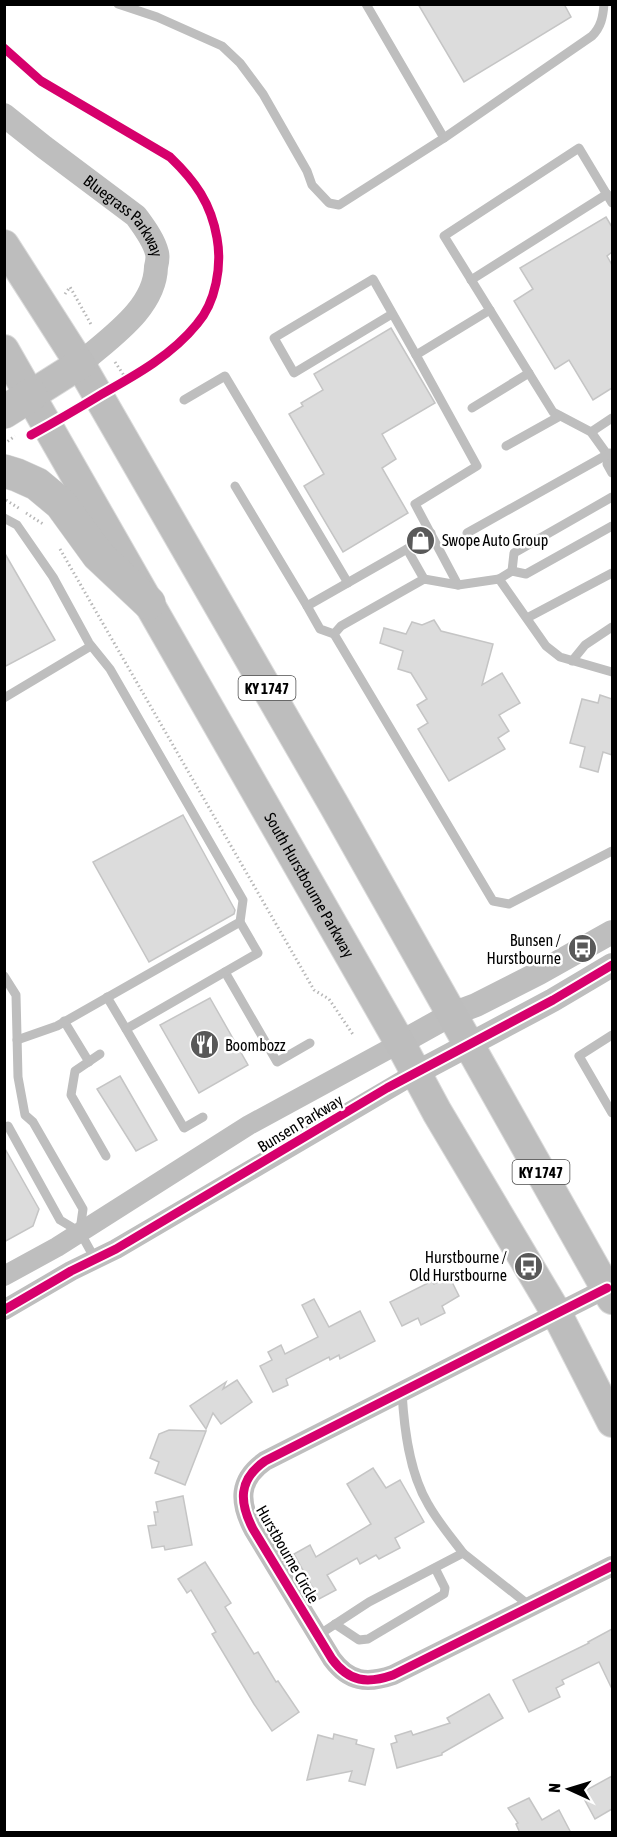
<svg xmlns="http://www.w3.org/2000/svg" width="617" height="1837" viewBox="0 0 617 1837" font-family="'Asap Condensed',sans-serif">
<rect width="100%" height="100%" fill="#fff"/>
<g fill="#dcdcdc" stroke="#c5c5c5" stroke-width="1.5">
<path d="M418 4H564L571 17 464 82Z"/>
<path d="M606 217 612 227V252L607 256 612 265V388L593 400 569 360 555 369 514 301 533 289 520 268Z"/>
<path d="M391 328 435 403 382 434 396 459 382 468 408 513 343 552 304 486 324 474 289 414 303 406 301 403 323 390 314 374Z"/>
<path d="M4 552 55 640 4 667Z"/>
<path d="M434 620 441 631 493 644 482 685 502 673 520 703 499 715 509 731 498 738 505 749 449 781 418 729 428 723 417 705 427 699 411 673 398 669 403 651 380 643 384 628 406 634 412 622 422 625Z"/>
<path d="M600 695 612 699V755L603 752 598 772 580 767 585 747 570 743 582 699 598 703Z"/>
<path d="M183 815 235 910 234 914 149 962 93 862Z"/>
<path d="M210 998 248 1065 199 1093 160 1025Z"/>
<path d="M120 1076 157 1140 136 1151 97 1089Z"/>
<path d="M4 1147 39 1209 33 1226 4 1242Z"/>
<path d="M449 1276 459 1296 442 1306 445 1313 421 1325 418 1318 402 1326 390 1302 432 1281 434 1284Z"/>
<path d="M314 1299 329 1327 360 1311 375 1341 340 1359 339 1355 330 1360 329 1357 286 1379 288 1385 273 1392 260 1366 272 1360 268 1352 281 1345 285 1354 318 1337 302 1305Z"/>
<path d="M237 1380 252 1402 221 1424 213 1413 206 1429 190 1406 226 1382 223 1389Z"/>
<path d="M169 1430 206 1431 185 1485 155 1473 159 1462 150 1458 159 1434Z"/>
<path d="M373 1468 386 1488 400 1480 424 1522 395 1538 400 1548 379 1559 376 1555 360 1564 357 1558 327 1575 336 1590 319 1599 294 1554 310 1545 316 1557 371 1524 347 1484Z"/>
<path d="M183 1496 192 1545 165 1550 164 1546 152 1548 148 1526 156 1525 154 1512H158L156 1502Z"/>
<path d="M205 1562 231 1603 225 1607 254 1654 258 1652 276 1682 278 1681 299 1712 272 1731 254 1704 212 1634 216 1632 191 1590 187 1593 178 1579Z"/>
<path d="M612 1629V1689L599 1662 562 1680 564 1684 556 1688 560 1697 529 1712 513 1680 589 1643 588 1642Z"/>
<path d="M489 1694 503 1718 442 1753V1755L397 1768 391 1744 397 1742 395 1736 411 1731 413 1735 450 1723 447 1718Z"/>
<path d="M334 1734 357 1740 356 1744 374 1749 365 1785 349 1781 352 1771 307 1780 318 1735 333 1739Z"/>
<path d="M612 1776V1809L595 1819 581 1793Z"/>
<path d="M529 1798 542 1820 559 1810 571 1833H520L516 1824 518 1823 508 1808Z"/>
</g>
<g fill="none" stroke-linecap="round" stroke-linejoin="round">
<defs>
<g id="primary">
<path d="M4 245 80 364 334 805 612 1299"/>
<path id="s2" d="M4 350 400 1043 437 1112 557 1314 612 1422"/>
<path d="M31 395 80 364"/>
</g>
<g id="motorway">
<path d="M4 412 31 395"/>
<path d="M4 471 17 475 37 484 61 504 98 555 149 603"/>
</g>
</defs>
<use href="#primary" stroke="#dbdbdb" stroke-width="32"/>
<use href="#motorway" stroke="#dbdbdb" stroke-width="34"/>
<g stroke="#b8b8b8" stroke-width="3" stroke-dasharray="1.5 3" stroke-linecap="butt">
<path d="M65 294 70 287 92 326"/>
<path d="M115 362 127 380"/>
<path d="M4 444 15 436"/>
<path d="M6 500 20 509"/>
<path d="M26 513 43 524"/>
<path d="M60 549 314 990 329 999 354 1036"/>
</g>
<g stroke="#bebebe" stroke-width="9">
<path d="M118 4 157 17 222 46 240 63 263 94 307 171 312 185 329 203 339 205 444 138 366 4"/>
<path d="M444 138 592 36C601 27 603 17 604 4"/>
<path d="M612 203 579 148 444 236 553 412 591 432 609 457 612 458"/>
<path d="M471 280 607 194"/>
<path d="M392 314 294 373 274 338 373 279 416 355"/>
<path d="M184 400 225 376 348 583"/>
<path d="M472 408 529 373"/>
<path d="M591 432 612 418"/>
<path d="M506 446 560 416"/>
<path d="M609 457 607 464 612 473"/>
<path d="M235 486 307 606"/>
<path d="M4 518 17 525 53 577 89 643 110 669 243 900 240 922 57 1026 17 1040"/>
<path d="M467 533 610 453"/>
<path d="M512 571 514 553 612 497"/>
<path d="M424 579 407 549 431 533"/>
<path d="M499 579 512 571 526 574 612 526"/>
<path d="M458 585 415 504 477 466 416 355 490 310"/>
<path d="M527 618 612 573"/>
<path d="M334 634 320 629 307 606 407 549"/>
<path d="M572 661 585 645 612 627"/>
<path d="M612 672 560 657 546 646 499 579 458 585 424 579 341 626 334 634 493 901 509 904 612 851"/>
<path d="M4 698 91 646"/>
<path d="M225 972 277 1062 310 1043"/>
<path d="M4 976 16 995 18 1077 25 1115 33 1122 83 1209 80 1230"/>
<path d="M107 997 126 1029 258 953 240 922"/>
<path d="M64 1021 89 1062"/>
<path d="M126 1029 184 1128 203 1117"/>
<path d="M612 1035 579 1056 612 1113"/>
<path d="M100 1054 75 1071 71 1095 106 1156"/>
<path d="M8 1126 60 1220 80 1232 95 1259"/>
<path d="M402 1392C404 1428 409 1472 428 1504 438 1522 451 1537 463 1553"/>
<path d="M335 1624 359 1640 368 1639 444 1594 445 1588 435 1568"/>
<path d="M317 1636 369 1602 463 1553 530 1606"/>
</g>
<g stroke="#bebebe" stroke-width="20">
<path d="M4 1276 57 1247 249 1125 400 1043"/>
<path d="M607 1288 265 1461C238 1480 239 1502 253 1529L332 1659C349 1682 367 1684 393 1675L612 1566"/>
<path d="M4 1310 71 1271 116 1249 416 1073"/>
</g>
<g stroke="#bebebe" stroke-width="24">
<path id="s1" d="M4 115 44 147 136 216C144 227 154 240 157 253 158 257 157 263 156 267 155 309 109 338 80 364"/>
<path d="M400 1043 452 1014 476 1005 539 973 612 932"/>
<path d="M416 1073 553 1000 612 965"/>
</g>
<use href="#primary" stroke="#bdbdbd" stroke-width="30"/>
<use href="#motorway" stroke="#bdbdbd" stroke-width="33"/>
<defs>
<g id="cycleway">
<path d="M4 48 41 81 170 157C195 181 211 203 217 238 222 266 216 302 197 324 172 355 136 375 102 394 79 408 55 422 31 435"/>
<path d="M607 1288 265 1461C238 1480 239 1502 253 1529L332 1659C349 1682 367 1684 393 1675L612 1566"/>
<path d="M4 1310 71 1271 116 1249 387 1088 553 1000 612 965"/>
</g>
</defs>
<use href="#cycleway" stroke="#fff" stroke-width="13"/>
<use href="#cycleway" stroke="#d6006c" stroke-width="9"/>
</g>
<defs>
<symbol id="shop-disc" viewBox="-11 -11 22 22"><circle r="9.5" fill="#595959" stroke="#fff"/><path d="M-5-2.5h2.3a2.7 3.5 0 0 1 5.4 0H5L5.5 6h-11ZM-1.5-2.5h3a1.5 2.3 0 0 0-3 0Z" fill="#fff"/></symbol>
<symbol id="bus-disc" viewBox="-11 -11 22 22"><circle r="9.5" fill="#595959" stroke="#fff"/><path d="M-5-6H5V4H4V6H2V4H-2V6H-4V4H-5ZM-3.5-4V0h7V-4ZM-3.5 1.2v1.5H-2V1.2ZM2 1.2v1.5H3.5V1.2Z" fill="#fff"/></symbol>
<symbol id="restaurant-disc" viewBox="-11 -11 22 22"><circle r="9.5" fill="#595959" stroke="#fff"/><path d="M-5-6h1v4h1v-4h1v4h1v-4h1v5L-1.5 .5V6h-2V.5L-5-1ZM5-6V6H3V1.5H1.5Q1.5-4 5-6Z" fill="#fff"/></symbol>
</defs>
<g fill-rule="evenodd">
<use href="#shop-disc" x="404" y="524" width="33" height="33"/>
<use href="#bus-disc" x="566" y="932" width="33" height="33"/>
<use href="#restaurant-disc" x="188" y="1028" width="33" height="33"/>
<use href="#bus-disc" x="512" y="1250" width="33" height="33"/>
</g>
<g text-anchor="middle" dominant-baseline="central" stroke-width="5" stroke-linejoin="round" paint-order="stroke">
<g fill="#fff" stroke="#4c4c4c" stroke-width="1.5">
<rect x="238.5" y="676" width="57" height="24" rx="4.5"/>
<rect x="512.5" y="1160" width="57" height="24" rx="4.5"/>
</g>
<g font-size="15" font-weight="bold" fill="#000">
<text x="267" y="688">KY 1747</text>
<text x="541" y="1172">KY 1747</text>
</g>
<g font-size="16" fill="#000" stroke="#fff">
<text stroke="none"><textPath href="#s1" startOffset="158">Bluegrass Parkway</textPath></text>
<text stroke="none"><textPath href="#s2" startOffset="616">South Hurstbourne Parkway</textPath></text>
<text transform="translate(300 1123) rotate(-31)">Bunsen Parkway</text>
<text transform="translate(288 1554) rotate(60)">Hurstbourne Circle</text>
</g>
<g font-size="16" fill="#000" stroke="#fff" text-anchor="start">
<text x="442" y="540">Swope Auto Group</text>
<text x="561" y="940" text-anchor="end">Bunsen /<tspan x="561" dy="18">Hurstbourne</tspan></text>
<text x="225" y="1045">Boombozz</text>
<text x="507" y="1257" text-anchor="end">Hurstbourne /<tspan x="507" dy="18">Old Hurstbourne</tspan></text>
</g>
</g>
<rect width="617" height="1837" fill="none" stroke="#000000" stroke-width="12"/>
<g transform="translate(569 1789) rotate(274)" stroke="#ffffff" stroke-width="4.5" paint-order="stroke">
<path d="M0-4.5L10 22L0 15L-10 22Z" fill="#000000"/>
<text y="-9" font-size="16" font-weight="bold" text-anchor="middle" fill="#000000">N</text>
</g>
</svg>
